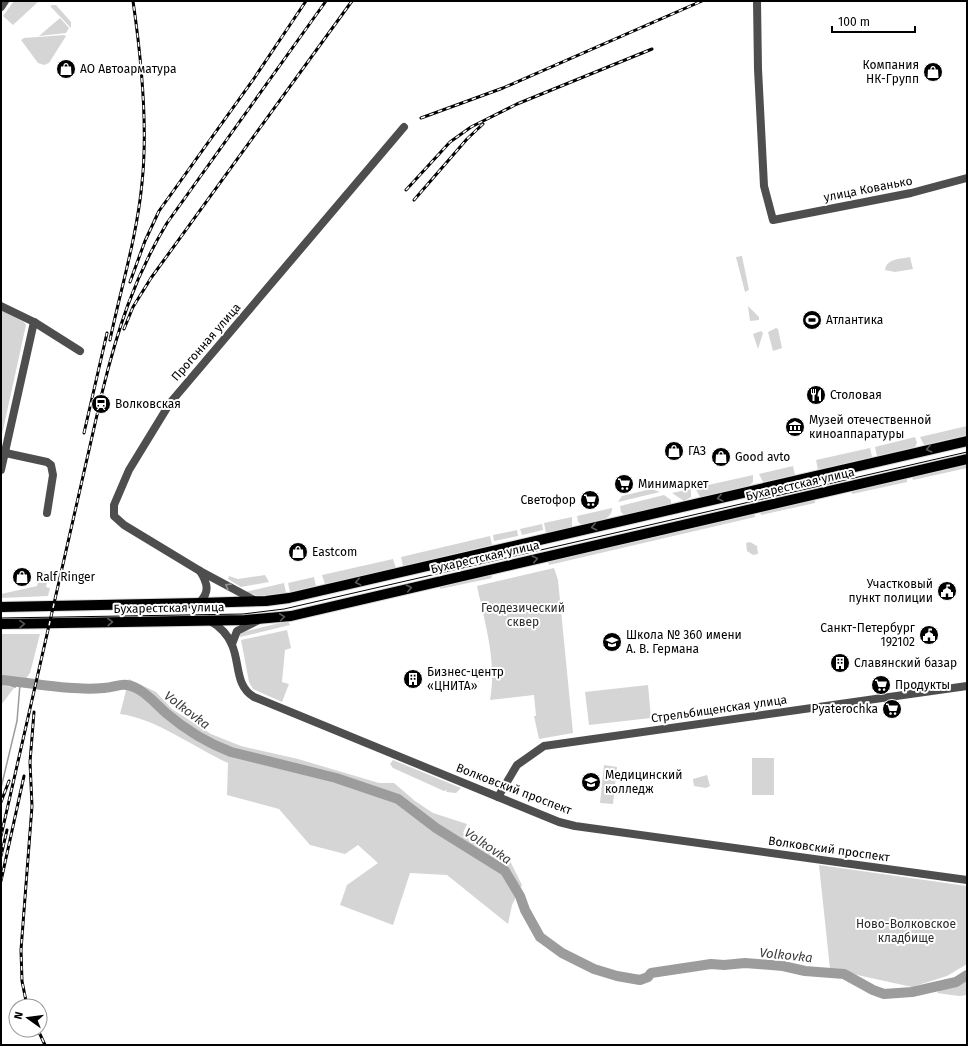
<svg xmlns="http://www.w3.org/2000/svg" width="968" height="1046" viewBox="0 0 968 1046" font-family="'Fira Sans',sans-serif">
<rect width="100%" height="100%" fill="#fff"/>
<g fill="#d5d5d5">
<path d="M14 1H39L13 25 3 16Z"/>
<path d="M53 5H56L71 22V28L50 6Z"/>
<path d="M60 18 69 28 66 33 39 36Z"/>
<path d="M64 35 66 36 49 63 44 65 38 63 21 40 24 38Z"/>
<path d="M742 256 749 290 745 292 736 257Z"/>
<path d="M910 257 913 269 895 272 885 270C887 258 901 259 910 257Z"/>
<path d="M748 306 759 317V320L750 321Z"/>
<path d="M1 310 24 322 26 325 1 439Z"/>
<path d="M776 328 778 329 782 348 773 351 768 332Z"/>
<path d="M761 331 763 333 758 349 753 334Z"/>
<path d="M967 426V435L924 445 920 437Z"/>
<path d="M915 437 917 443 915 447 877 456 875 447Z"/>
<path d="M870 448 872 457 818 470 816 460Z"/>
<path d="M967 464V468L913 480 912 477Z"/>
<path d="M793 466 795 475 763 482 759 474Z"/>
<path d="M753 475V482L749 486 700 497 695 488Z"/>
<path d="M907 478V482L852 494 851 491Z"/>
<path d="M651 489 660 492 618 502 622 496Z"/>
<path d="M691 489V497L684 501 672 493Z"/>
<path d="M664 495 671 500V504L624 515 621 512 620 506Z"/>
<path d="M815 499V503L761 515 760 512Z"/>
<path d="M612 508C612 522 593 522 582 525L578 522 577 516Z"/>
<path d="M754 513 755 517 549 565 548 561Z"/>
<path d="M572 517V527L546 533 544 523Z"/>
<path d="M542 524 543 530 522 535 520 529Z"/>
<path d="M517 530 518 536 494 541 493 535Z"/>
<path d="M490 536 492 545 403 566 401 557Z"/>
<path d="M750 542 757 546 758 554 753 555 747 551 746 543Z"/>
<path d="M393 559 396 568 325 584 322 575Z"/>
<path d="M554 568 558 580 573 733 539 739 534 716H536L534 695 490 700C497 661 485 624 477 586Z"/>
<path d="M41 570 49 574 46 587 50 588 48 596 1 598V594L37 586Z"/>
<path d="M491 574 492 578 440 589V586Z"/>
<path d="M265 575 269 582 241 587 228 579 229 576 238 579Z"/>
<path d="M314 577 316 586 290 592 288 583Z"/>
<path d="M284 583 286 593 260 596 245 592Z"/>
<path d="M288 621 290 625 240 637 239 634 243 632Z"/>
<path d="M287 630 291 648 285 650 282 682 289 684 282 702 253 689 249 682 241 640Z"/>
<path d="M1 634H40L30 673 25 680 17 677 1 675Z"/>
<path d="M129 679 156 692 172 709 211 734 241 746 298 759 379 783H394L415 801 433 813 467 824 463 833 509 859 522 885 512 905 508 924 447 875 410 873 393 925 340 905 347 885 378 863 358 845 345 854 310 845 279 809 227 795 228 763C195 748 155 718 120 714Z"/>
<path d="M1 684 14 688 1 705Z"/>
<path d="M648 685 651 718 589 725 585 692Z"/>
<rect x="752" y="758" width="22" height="37"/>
<path d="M393 760 461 788 456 793 446 792 447 790 444 791 393 768 390 764Z"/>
<path d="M604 765 617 767 613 804 600 803Z"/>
<path d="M707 775 710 786 706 788 694 786 693 779Z"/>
<path d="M819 865 967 886V964L947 976 912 987 830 969Z"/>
<path d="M967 976V995L959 996 937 993 944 984Z"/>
</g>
<path fill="#9c9c9c" d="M1 675 17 677 25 680 24 684 18 685 15 688 1 683Z"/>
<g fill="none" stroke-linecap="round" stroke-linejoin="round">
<path stroke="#9c9c9c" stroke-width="1.5" d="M1 788 17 721 20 684"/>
<path stroke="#9c9c9c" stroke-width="10" d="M1 680C35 683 70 691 104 688 118 687 122 681 136 688 147 693 157 705 166 713 186 730 207 743 231 752L336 778 398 799 436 828 505 871 520 896 525 910 540 937 562 953 594 969 617 976 640 980 648 977 651 973 711 964 724 965 745 963 783 966 805 971 844 974 873 990 884 994 912 992 956 982 967 975"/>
<defs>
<g id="major">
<path d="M1 607 199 603 266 601 289 598 967 441"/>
<path d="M1 624 245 620 291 616 967 459"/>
</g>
</defs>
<use href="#major" stroke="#dbdbdb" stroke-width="12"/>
<g stroke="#4e4e4e" stroke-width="8">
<path d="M757 1 758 69 764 186 773 220 911 193 967 178"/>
<path d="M1 7 5 1"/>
<path d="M1 306 34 322 80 351"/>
<path d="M1 452 47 462 51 465 53 475 47 513"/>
<path d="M1 470 34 322"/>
<path d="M256 601 200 571 124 525 114 516V505L129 470 170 403 404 127"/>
<path d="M199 603C210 592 208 584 200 571"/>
<path d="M209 620C219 626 228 634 232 645 240 663 235 686 254 697L559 822 575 826 967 880"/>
<path d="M232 644 237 631 257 621"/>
<path d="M498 797 517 765 544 746 967 686"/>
</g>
<use href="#major" stroke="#000" stroke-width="10"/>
<path stroke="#000" stroke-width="1" d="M1 618 243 614 284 609 967 452"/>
<defs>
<g id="rail">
<path d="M421 118 503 88 702 1"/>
<path d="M406 190 450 142 471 127 517 104 652 49"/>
<path d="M414 200 467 139 483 124"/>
<path d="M130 282 145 241 159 211 255 77 306 1"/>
<path d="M124 329 133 307 151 278 352 1"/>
<path d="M110 340C121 288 137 236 142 183 148 127 141 56 133 1"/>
<path d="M84 433 107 333"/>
<path d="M1 802 9 781"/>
<path d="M1 836 102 393C117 331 134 278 167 223L326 1"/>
<path d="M1 856 7 830"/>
<path d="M1 881 24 776"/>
<path d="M27 1006 22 981 21 950 32 806 30 762 34 712"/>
<path d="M38 1030 45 1045"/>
</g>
</defs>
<use href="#rail" stroke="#000" stroke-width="3"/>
<use href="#rail" stroke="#fff" stroke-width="1.5" stroke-dasharray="4.5" stroke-linecap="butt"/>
</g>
<defs><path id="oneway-chevron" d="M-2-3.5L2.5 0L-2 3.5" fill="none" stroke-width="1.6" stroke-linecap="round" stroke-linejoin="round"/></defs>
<g stroke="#595959">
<use href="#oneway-chevron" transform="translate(929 449) rotate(167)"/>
<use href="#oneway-chevron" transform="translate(720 498) rotate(167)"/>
<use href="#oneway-chevron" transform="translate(594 527) rotate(167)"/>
<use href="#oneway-chevron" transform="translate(535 559) rotate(-13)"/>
<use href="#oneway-chevron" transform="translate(358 582) rotate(167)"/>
<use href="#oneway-chevron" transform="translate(409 588) rotate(-13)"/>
<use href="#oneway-chevron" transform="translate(282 617) rotate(-7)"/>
<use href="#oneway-chevron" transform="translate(110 622) rotate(-1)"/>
<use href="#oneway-chevron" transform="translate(22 624) rotate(-1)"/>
</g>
<use stroke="#959595" href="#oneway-chevron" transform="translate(228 586) rotate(-150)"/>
<defs>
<symbol id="shop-disc" viewBox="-11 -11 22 22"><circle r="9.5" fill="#000" stroke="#fff"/><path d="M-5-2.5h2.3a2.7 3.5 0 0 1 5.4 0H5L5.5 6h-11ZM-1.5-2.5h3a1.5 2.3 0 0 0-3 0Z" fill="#fff"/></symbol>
<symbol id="stadium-disc" viewBox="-11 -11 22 22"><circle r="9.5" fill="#000" stroke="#fff"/><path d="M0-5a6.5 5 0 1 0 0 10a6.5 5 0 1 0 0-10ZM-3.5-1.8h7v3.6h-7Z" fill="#fff"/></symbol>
<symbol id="restaurant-disc" viewBox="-11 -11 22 22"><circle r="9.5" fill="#000" stroke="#fff"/><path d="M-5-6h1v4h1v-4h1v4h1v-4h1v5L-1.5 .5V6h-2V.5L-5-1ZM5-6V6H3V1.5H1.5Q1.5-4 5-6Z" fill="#fff"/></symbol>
<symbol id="station-disc" viewBox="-11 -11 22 22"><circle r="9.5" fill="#000" stroke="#fff"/><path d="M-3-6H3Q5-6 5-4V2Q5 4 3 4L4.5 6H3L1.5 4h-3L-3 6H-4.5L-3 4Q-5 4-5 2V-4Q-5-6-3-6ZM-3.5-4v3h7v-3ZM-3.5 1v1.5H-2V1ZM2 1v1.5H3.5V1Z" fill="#fff"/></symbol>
<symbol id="museum-disc" viewBox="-11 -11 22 22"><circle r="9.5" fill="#000" stroke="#fff"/><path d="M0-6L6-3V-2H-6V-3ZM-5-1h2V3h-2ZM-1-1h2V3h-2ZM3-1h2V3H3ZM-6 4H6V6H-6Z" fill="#fff"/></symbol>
<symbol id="supermarket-disc" viewBox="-11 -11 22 22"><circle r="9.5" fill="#000" stroke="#fff"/><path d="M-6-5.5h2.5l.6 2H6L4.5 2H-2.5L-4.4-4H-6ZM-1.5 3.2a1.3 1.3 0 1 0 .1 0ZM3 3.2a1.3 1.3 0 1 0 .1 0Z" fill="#fff"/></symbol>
<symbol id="civic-disc" viewBox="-11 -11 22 22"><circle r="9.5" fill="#000" stroke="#fff"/><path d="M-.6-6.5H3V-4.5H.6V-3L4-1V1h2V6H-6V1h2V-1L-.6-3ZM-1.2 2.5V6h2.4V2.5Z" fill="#fff"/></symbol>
<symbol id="school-disc" viewBox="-11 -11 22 22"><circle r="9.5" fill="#000" stroke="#fff"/><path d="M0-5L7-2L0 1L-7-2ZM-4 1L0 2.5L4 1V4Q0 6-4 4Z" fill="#fff"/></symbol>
<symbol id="building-disc" viewBox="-11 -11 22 22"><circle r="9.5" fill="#000" stroke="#fff"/><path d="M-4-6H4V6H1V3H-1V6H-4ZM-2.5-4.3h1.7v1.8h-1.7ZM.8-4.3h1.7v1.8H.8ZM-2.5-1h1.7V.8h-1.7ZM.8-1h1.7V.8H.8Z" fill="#fff"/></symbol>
<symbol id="university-disc" viewBox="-11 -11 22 22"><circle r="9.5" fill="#000" stroke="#fff"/><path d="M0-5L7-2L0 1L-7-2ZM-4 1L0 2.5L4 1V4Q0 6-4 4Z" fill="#fff"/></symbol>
</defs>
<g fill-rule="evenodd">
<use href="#shop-disc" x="55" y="58" width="22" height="22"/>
<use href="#shop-disc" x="922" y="61" width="22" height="22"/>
<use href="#stadium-disc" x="801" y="309" width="22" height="22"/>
<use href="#restaurant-disc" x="805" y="384" width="22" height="22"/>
<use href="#station-disc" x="90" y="393" width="22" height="22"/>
<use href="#museum-disc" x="784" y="416" width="22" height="22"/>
<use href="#shop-disc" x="663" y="440" width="22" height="22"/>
<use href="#shop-disc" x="710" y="446" width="22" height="22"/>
<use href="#supermarket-disc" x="613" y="473" width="22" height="22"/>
<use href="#supermarket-disc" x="579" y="489" width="22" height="22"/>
<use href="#shop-disc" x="287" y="541" width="22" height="22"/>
<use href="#shop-disc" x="11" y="566" width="22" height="22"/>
<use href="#civic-disc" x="936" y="580" width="22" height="22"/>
<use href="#civic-disc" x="918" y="624" width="22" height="22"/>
<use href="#school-disc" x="601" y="631" width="22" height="22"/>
<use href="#building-disc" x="829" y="652" width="22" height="22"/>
<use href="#building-disc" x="402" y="668" width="22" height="22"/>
<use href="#supermarket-disc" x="870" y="674" width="22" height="22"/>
<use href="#supermarket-disc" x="881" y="698" width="22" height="22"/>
<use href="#university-disc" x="580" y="771" width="22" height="22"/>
</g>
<g text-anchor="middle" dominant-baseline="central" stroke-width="4" stroke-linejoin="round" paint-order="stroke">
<g font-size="12" fill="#000" stroke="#fff" text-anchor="start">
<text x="919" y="65" text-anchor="end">Компания<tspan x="919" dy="14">НК-Групп</tspan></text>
<text x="80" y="69">АО Автоарматура</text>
<text x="826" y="320">Атлантика</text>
<text x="830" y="395">Столовая</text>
<text x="115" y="404">Волковская</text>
<text x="809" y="420">Музей отечественной<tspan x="809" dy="14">киноаппаратуры</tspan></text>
<text x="688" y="451">ГАЗ</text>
<text x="735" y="457">Good avto</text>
<text x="638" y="484">Минимаркет</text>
<text x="576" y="500" text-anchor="end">Светофор</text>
<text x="312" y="552">Eastcom</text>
<text x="36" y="577">Ralf Ringer</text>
<text x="933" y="584" text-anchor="end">Участковый<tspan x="933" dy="14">пункт полиции</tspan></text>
<text x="915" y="628" text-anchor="end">Санкт-Петербург<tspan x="915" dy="14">192102</tspan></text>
<text x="626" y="635">Школа № 360 имени<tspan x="626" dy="14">А. В. Германа</tspan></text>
<text x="854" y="663">Славянский базар</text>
<text x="427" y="672">Бизнес-центр<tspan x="427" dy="14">«ЦНИТА»</tspan></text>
<text x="895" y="685">Продукты</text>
<text x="878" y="709" text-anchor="end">Pyaterochka</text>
<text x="605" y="775">Медицинский<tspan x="605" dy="14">колледж</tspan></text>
</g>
<g font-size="12" fill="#000" stroke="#fff">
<text transform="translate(868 189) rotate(-11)">улица Кованько</text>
<text transform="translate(206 342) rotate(-49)">Прогонная улица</text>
<text transform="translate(800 484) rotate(-13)">Бухарестская улица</text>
<text transform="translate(485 557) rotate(-13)">Бухарестская улица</text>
<text transform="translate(169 608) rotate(-1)">Бухарестская улица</text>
<text transform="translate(719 709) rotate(-8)">Стрельбищенская улица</text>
<text transform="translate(514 789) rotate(21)">Волковский проспект</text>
<text transform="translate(829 849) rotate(8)">Волковский проспект</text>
</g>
<g font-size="12" fill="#2c2c2c" stroke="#fff">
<text x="523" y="608">Геодезический<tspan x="523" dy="14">сквер</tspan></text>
<text x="906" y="924">Ново-Волковское<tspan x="906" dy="14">кладбище</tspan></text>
</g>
<g font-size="13" font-style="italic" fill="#3d3d3d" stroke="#fff">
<text transform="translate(187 710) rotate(37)">Volkovka</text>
<text transform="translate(488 846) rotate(34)">Volkovka</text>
<text transform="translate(786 955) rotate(6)">Volkovka</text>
</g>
</g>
<rect width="968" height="1046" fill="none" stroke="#000000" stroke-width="4"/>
<g transform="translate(28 1018) rotate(284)"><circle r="19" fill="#ffffff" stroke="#999999"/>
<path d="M0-3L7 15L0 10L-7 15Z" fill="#000000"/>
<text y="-6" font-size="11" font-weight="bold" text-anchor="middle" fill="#000000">N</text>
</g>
<path d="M832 26v6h83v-6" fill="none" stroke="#000000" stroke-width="2"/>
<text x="838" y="26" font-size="12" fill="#000000" stroke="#ffffff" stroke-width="3" paint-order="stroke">100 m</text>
</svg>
